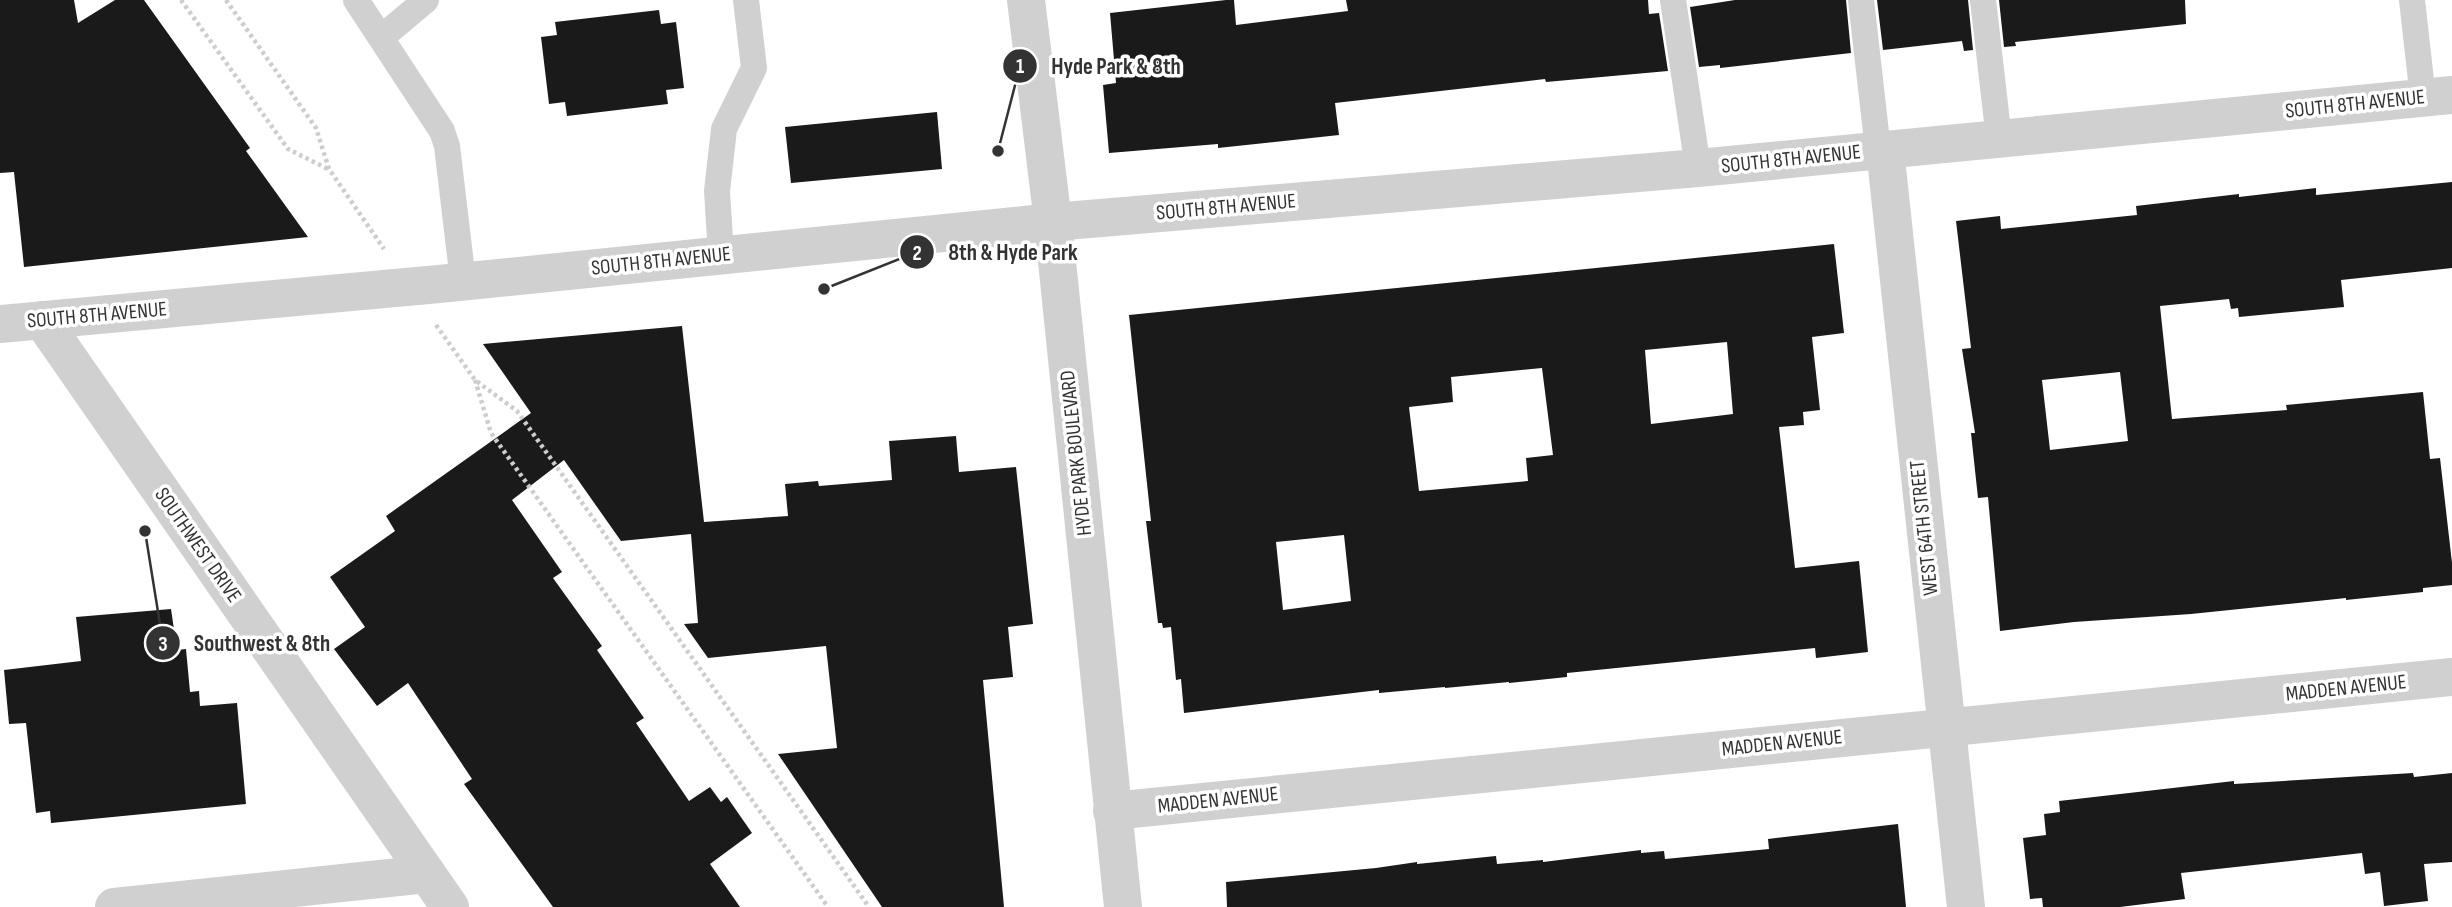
<svg xmlns="http://www.w3.org/2000/svg" width="2452" height="907" viewBox="0 0 2452 907" font-family="'Sofia Sans Condensed',sans-serif">
<rect width="100%" height="100%" fill="#fff"/>
<g fill="#1a1a1a" fill-rule="evenodd">
<path d="M0 0H74L78 23 115 0H144L250 148 246 151 308 237 24 267 14 172 0 173Z"/>
<path d="M1226 0H1234L1236 25 1348 11 1346 0H1648L1649 14 1659 13 1668 71 1546 82 1545 79 1335 103 1339 135 1218 148V144L1109 153 1103 85 1116 83 1110 13Z"/>
<path d="M1735 0H1846L1851 53 1720 68V65L1699 67 1690 7Z"/>
<path d="M1877 0H1968L1973 50 1964 51 1962 41 1883 50Z"/>
<path d="M1999 0H2185L2186 24 2015 42 2016 46 2004 47Z"/>
<path d="M659 10 661 24 676 22 684 88 666 90 668 104 567 116 565 102 549 104 541 37 557 35 555 22Z"/>
<path d="M937 112 942 169 791 183 785 127Z"/>
<path d="M2452 182V268L2341 280 2344 307 2239 317 2238 308 2231 309 2229 299 2160 306 2172 419 2287 410 2286 405 2423 392 2430 459 2440 458 2452 563V585L2423 588V592L2346 600V598L2191 614 2074 622 2000 631 1988 497 1978 498 1971 433H1975L1962 349 1971 348 1956 221 2000 216 2001 229 2137 215 2136 206 2239 194V197L2316 188V195ZM2120 372 2128 441 2050 450 2042 380Z"/>
<path d="M1834 244 1844 333 1812 337 1820 410 1803 412 1804 425 1779 427 1795 568 1859 561 1868 652 1816 658 1815 648 1567 673V677L1509 683V682L1445 688V687L1379 693V690L1184 713 1181 679 1176 680 1171 627 1163 628 1162 623H1158L1146 521H1151L1129 315ZM1727 342 1733 414 1651 424 1645 350ZM1542 368 1553 455 1526 458 1528 481 1419 491 1409 407 1453 402 1451 377ZM1344 535 1351 601 1283 610 1276 542Z"/>
<path d="M682 326 704 522 788 516 785 484 818 481 819 486 892 480 889 441 956 436 959 472 1016 467 1033 624 1008 627 1013 677 983 680 1004 907H882L778 754 837 748 826 646 708 658 684 624 698 623 691 534 621 541 564 460 512 500 562 572 553 578 602 646 597 650 644 718 636 723 689 801 710 787 721 802 727 797 752 833 710 864 740 907H553L464 784 472 779 408 683 377 706 334 649 365 627 330 577 395 531 386 516 531 413 483 344Z"/>
<path d="M171 609 177 650 186 649 190 692 199 691 200 706 237 703 246 804 51 823 50 811 36 813 26 723 9 724 4 670 81 661 76 617Z"/>
<path d="M2413 773 2414 777 2452 773V862L2424 864 2428 901 2384 906 2380 872 2365 874 2362 853 2181 873 2185 899 2120 907H2043L2042 898 2030 899 2023 838 2046 835 2044 814 2060 812 2059 801 2234 781V784Z"/>
<path d="M1898 824 1906 907H1227L1226 882 1376 868 1417 862V864L1496 856 1497 864 1543 860V862L1641 850V853L1664 851 1665 859 1769 849 1768 839Z"/>
</g>
<g fill="none" stroke-linecap="round" stroke-linejoin="round">
<g stroke="#cdcdcd" stroke-width="4.5" stroke-dasharray="3.5 3.5" stroke-linecap="butt">
<path d="M181 0 288 149 328 169"/>
<path d="M226 0 316 128 329 169 384 249"/>
<path d="M436 325 475 380 517 411 869 907"/>
<path d="M475 380 491 433 828 907"/>
</g>
<g stroke="#d0d0d0" stroke-width="26">
<path d="M356 0 442 131 447 146 463 281"/>
<path d="M1673 0 1698 168"/>
<path d="M1861 0 1878 150"/>
<path d="M1983 0 1999 139"/>
<path d="M2412 0 2423 98"/>
<path d="M382 37 426 0"/>
<path d="M721 255 717 191 724 129 754 68 746 0"/>
</g>
<g stroke="#d0d0d0" stroke-width="38">
<path d="M1885 149 1966 907"/>
<path d="M1112 811 2452 677"/>
<path d="M114 907 427 874"/>
</g>
<g stroke="#d0d0d0" stroke-width="38">
<path d="M1026 0 1053 222 1123 907"/>
<path d="M42 320 450 907"/>
<path d="M0 324 439 284 1053 222 1698 168 2452 95"/>
</g>
</g>
<g text-anchor="middle" dominant-baseline="central" stroke-width="7" stroke-linejoin="round" paint-order="stroke">
<g font-size="21" fill="#333" stroke="#fff">
<text transform="translate(2355 104) rotate(-6)">SOUTH 8TH AVENUE</text>
<text transform="translate(1791 159) rotate(-6)">SOUTH 8TH AVENUE</text>
<text transform="translate(1226 207) rotate(-5)">SOUTH 8TH AVENUE</text>
<text transform="translate(661 261) rotate(-6)">SOUTH 8TH AVENUE</text>
<text transform="translate(97 315) rotate(-5)">SOUTH 8TH AVENUE</text>
<text transform="translate(1076 453) rotate(-96)">HYDE PARK BOULEVARD</text>
<text transform="translate(1924 528) rotate(-96)">WEST 64TH STREET</text>
<text transform="translate(198 545) rotate(55)">SOUTHWEST DRIVE</text>
<text transform="translate(2346 688) rotate(-6)">MADDEN AVENUE</text>
<text transform="translate(1782 743) rotate(-6)">MADDEN AVENUE</text>
<text transform="translate(1218 800) rotate(-6)">MADDEN AVENUE</text>
</g>
</g>
<path fill="none" stroke="#333" stroke-width="2.5" d="M998 151L1020 66M824 289L917 252M145 531L163 643"/>
<g fill="#333" stroke="#fff" stroke-width="2.5">
<circle cx="998" cy="151" r="7"/>
<circle cx="824" cy="289" r="7"/>
<circle cx="145" cy="531" r="7"/>
<circle cx="1020" cy="66" r="18"/>
<circle cx="917" cy="252" r="18"/>
<circle cx="163" cy="643" r="18"/>
</g>
<g font-size="21" text-anchor="middle" font-weight="bold" fill="#fff">
<text x="1020" y="73">1</text>
<text x="917" y="260">2</text>
<text x="163" y="651">3</text>
</g>
<g font-size="23" text-anchor="middle" font-weight="bold" fill="#333" stroke="#fff" stroke-width="7" stroke-linejoin="round" paint-order="stroke">
<text x="1116" y="74">Hyde Park &amp; 8th</text>
<text x="1013" y="260">8th &amp; Hyde Park</text>
<text x="262" y="651">Southwest &amp; 8th</text>
</g>
</svg>
